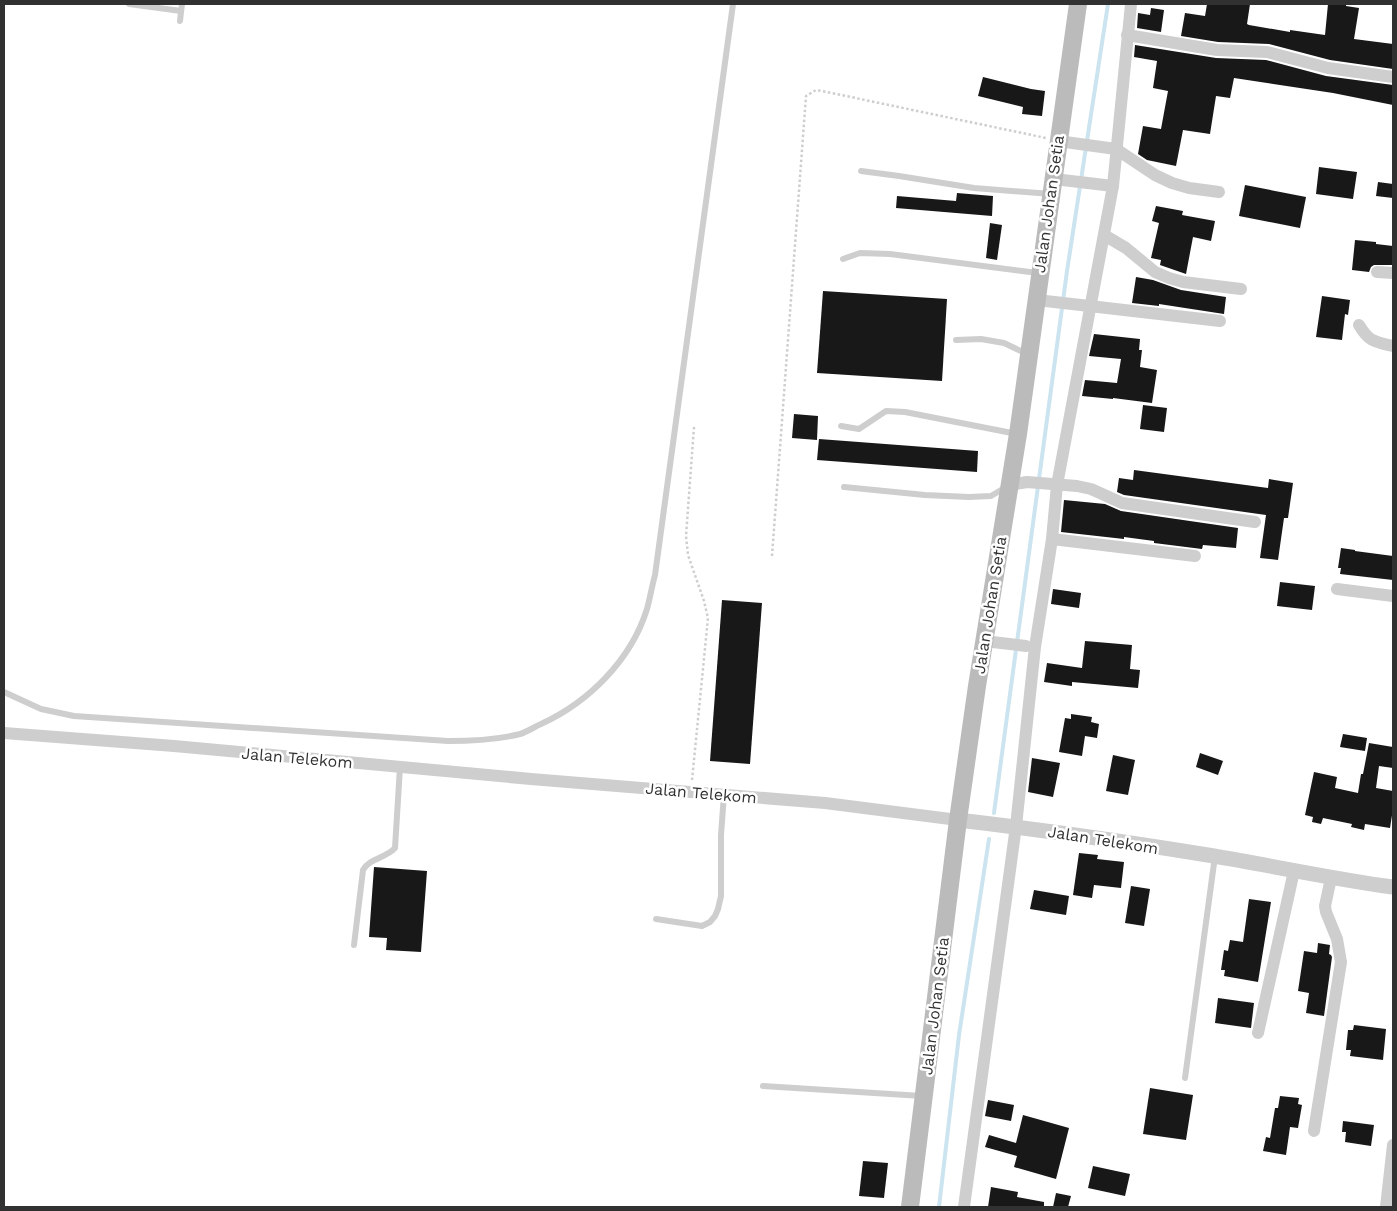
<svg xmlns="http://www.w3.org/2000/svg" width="1397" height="1211" viewBox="0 0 1397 1211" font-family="'Work Sans',sans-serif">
<rect width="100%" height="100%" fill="#fff"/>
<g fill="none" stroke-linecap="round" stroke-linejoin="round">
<g stroke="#cbe4ef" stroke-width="4">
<path d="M994 813 1067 271 1108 4"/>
<path d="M939 1207 959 1035 989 839"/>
</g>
</g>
<g fill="#181818">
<path d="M1207 4H1250L1247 24 1249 25 1290 32V30L1325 35 1328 4H1346V6L1359 8 1354 39 1393 44V69L1330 60 1269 44 1218 42 1181 36 1185 13 1205 16Z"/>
<path d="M1151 8 1164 10 1161 32 1137 28 1138 13 1150 15Z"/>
<path d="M1135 45 1216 58 1266 60 1326 76 1393 85V105L1333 93 1234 78 1230 98 1216 96 1210 134 1183 130 1176 166 1147 160 1138 154 1143 126 1161 129 1168 91 1153 88 1157 61 1134 57Z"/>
<path d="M983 77 1031 89 1045 91 1042 116 1022 114 1023 107 978 96Z"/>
<path d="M1319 167 1357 172 1353 199 1316 194Z"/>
<path d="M1378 182 1393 184V198L1376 196Z"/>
<path d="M1245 185 1306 197 1300 228 1239 216Z"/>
<path d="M957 193 993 196 992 216 896 208 897 196 956 201Z"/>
<path d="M1156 206 1183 211 1182 215 1215 221 1211 241 1193 237 1186 274 1160 265 1161 260 1151 258 1159 223 1152 221Z"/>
<path d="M990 223 1002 225 997 260 986 258Z"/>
<path d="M1355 240 1376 242V244L1393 246V265H1374L1371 267 1369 272 1352 270Z"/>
<path d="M1136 277 1153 280 1181 290 1226 297 1224 314 1159 304V306L1132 303Z"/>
<path d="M823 291 947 299 942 381 817 373Z"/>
<path d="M1322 296 1350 300 1348 315 1345 314 1342 340 1316 337Z"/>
<path d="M1094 334 1140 339 1139 350H1142L1140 367 1157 370 1152 403 1113 398V399L1082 396 1085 380 1117 383 1121 359 1089 356Z"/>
<path d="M1143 405 1167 408 1164 432 1140 429Z"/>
<path d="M794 414 818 416 817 440 792 438Z"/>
<path d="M819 439 978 451 977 472 817 460Z"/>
<path d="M1134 470 1268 488 1269 479 1293 483 1288 518H1284L1278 560 1260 558 1266 515 1124 495 1117 492 1119 478 1133 480Z"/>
<path d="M1064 500 1105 504 1121 511 1238 528 1236 548 1203 545 1202 549 1154 543V541L1124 537V539L1061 532Z"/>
<path d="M1341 548 1355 550V551L1393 556V580L1340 574 1341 568H1338Z"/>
<path d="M1280 582 1315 586 1312 610 1277 606Z"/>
<path d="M1053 589 1081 593 1079 608 1051 604Z"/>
<path d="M722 600 762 603 750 764 710 761Z"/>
<path d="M1085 641 1132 645 1130 669 1140 670 1138 688 1072 682V686L1044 682 1047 663 1082 668Z"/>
<path d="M1071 714 1092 717 1091 722 1099 724 1097 738 1085 736 1082 756 1059 752 1065 718 1071 719Z"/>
<path d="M1343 734 1367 738 1365 751 1340 747Z"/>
<path d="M1369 743 1393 747V768L1379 766 1376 788 1393 791V809L1390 828 1365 824 1364 830 1351 827 1352 824 1323 818 1321 824 1312 822 1313 817 1305 815 1314 772 1337 777 1335 788 1358 793 1361 774H1363Z"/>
<path d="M1200 753 1223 761 1218 775 1196 767Z"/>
<path d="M1113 755 1135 760 1128 795 1106 791Z"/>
<path d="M1032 758 1060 763 1053 797 1028 792Z"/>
<path d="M1079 853 1098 855 1097 859 1124 862 1121 888 1094 885 1092 898 1073 895Z"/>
<path d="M374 867 427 871 421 952 386 950 387 938 369 937Z"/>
<path d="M1131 886 1150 889 1144 926 1125 923Z"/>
<path d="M1034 890 1069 896 1066 915 1030 909Z"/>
<path d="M1249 899 1271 902 1258 982 1224 976 1225 970H1221L1224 950 1228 951 1230 940 1243 942Z"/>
<path d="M1318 943 1330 945 1329 954 1331 955 1332 957 1324 1016 1306 1013 1309 993 1298 991 1304 951 1317 953Z"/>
<path d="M1218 998 1254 1003 1251 1028 1215 1023Z"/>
<path d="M1354 1025 1386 1029 1383 1060 1350 1056 1351 1050H1346L1348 1030H1353Z"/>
<path d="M1150 1088 1193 1095 1186 1140 1143 1134Z"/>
<path d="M1280 1096 1299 1098 1298 1104 1302 1105 1298 1128 1290 1127 1286 1155 1263 1151 1266 1137 1270 1138 1275 1108H1278Z"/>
<path d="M988 1100 1014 1105 1011 1121 985 1116Z"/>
<path d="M1023 1115 1069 1128 1056 1179 1014 1167 1017 1156 985 1147 989 1135 1016 1143Z"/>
<path d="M1343 1121 1374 1125 1371 1146 1345 1142 1346 1132H1342Z"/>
<path d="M863 1161 888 1163 884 1198 859 1196Z"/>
<path d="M1093 1166 1130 1174 1125 1196 1088 1188Z"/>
<path d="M991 1187 1018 1192 1017 1197 1044 1202V1207H988Z"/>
<path d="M1056 1193 1071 1196 1068 1207H1053Z"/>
</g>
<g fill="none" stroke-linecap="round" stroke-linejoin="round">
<g stroke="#cecece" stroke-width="2.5" stroke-dasharray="2.5 2.5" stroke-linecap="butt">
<path d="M772 556 806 96 816 90 827 92 1046 138"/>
<path d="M692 780 708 618 704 601 688 555 686 536 694 427"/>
</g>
<g stroke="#cecece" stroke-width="6">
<path d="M129 4 181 11"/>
<path d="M180 21 182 4"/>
<path d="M861 171 899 176 974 188 1051 194"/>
<path d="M843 259 860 253 890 254 1038 273"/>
<path d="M956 340 981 339 1004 343 1027 354"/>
<path d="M841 426 859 429 886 411 905 412 1017 434"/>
<path d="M844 487 925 495 969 497 991 496 1006 487"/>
<path d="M4 692 41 709 74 716 448 741C472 741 496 740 520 734 527 732 534 727 541 724 589 702 631 660 647 609 650 598 652 586 655 575L733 4"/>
<path d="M656 919 702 926 710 922 715 916 718 909 721 896V835L724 794"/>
<path d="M354 945 363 870C370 858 386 858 395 848L400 767"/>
<path d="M1185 1078 1215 856"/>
<path d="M763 1086 922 1096"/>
</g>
<g stroke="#cecece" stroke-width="12">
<path d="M1127 35 1217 50 1267 52 1328 68 1393 77"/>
<path d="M1058 141 1116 149 1155 175 1172 183 1189 188 1219 192"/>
<path d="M1054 179 1113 186"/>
<path d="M1104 235 1126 248 1155 272 1169 278 1183 282 1241 289"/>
<path d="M1377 272 1393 273"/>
<path d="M1037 300 1220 321"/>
<path d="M1359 325C1369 342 1375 342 1393 346"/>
<path d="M1010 485 1027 482 1077 486 1091 489 1122 503 1255 522"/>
<path d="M1052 539 1195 556"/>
<path d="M1337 589 1393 596"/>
<path d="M984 641 1026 646"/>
<path d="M4 733 174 746 531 779 825 803 958 820"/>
<path d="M1258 1033 1294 871"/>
<path d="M1314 1131 1341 962 1337 939 1326 912 1325 906 1331 878"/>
<path d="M964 1207 1016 826 1035 647 1052 539 1057 485 1113 186 1131 4"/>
<path d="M1386 1207 1393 1145"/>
</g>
<path stroke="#cecece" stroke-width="15" d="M958 820C1044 830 1129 842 1214 856 1274 866 1333 879 1393 887"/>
<path stroke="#bbb" stroke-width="18" d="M910 1207 958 820 977 686 1018 434 1078 4"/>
</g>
<g text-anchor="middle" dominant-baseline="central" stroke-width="5" stroke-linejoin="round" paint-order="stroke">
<g font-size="16" fill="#313131" stroke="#fff">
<text transform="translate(1049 204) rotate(-82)">Jalan Johan Setia</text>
<text transform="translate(990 605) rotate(-81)">Jalan Johan Setia</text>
<text transform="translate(297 758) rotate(5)">Jalan Telekom</text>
<text transform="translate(701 793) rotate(5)">Jalan Telekom</text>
<text transform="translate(1103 840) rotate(9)">Jalan Telekom</text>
<text transform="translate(935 1006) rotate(-83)">Jalan Johan Setia</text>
</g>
</g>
<rect width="1397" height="1211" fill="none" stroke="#313131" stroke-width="10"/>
</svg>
